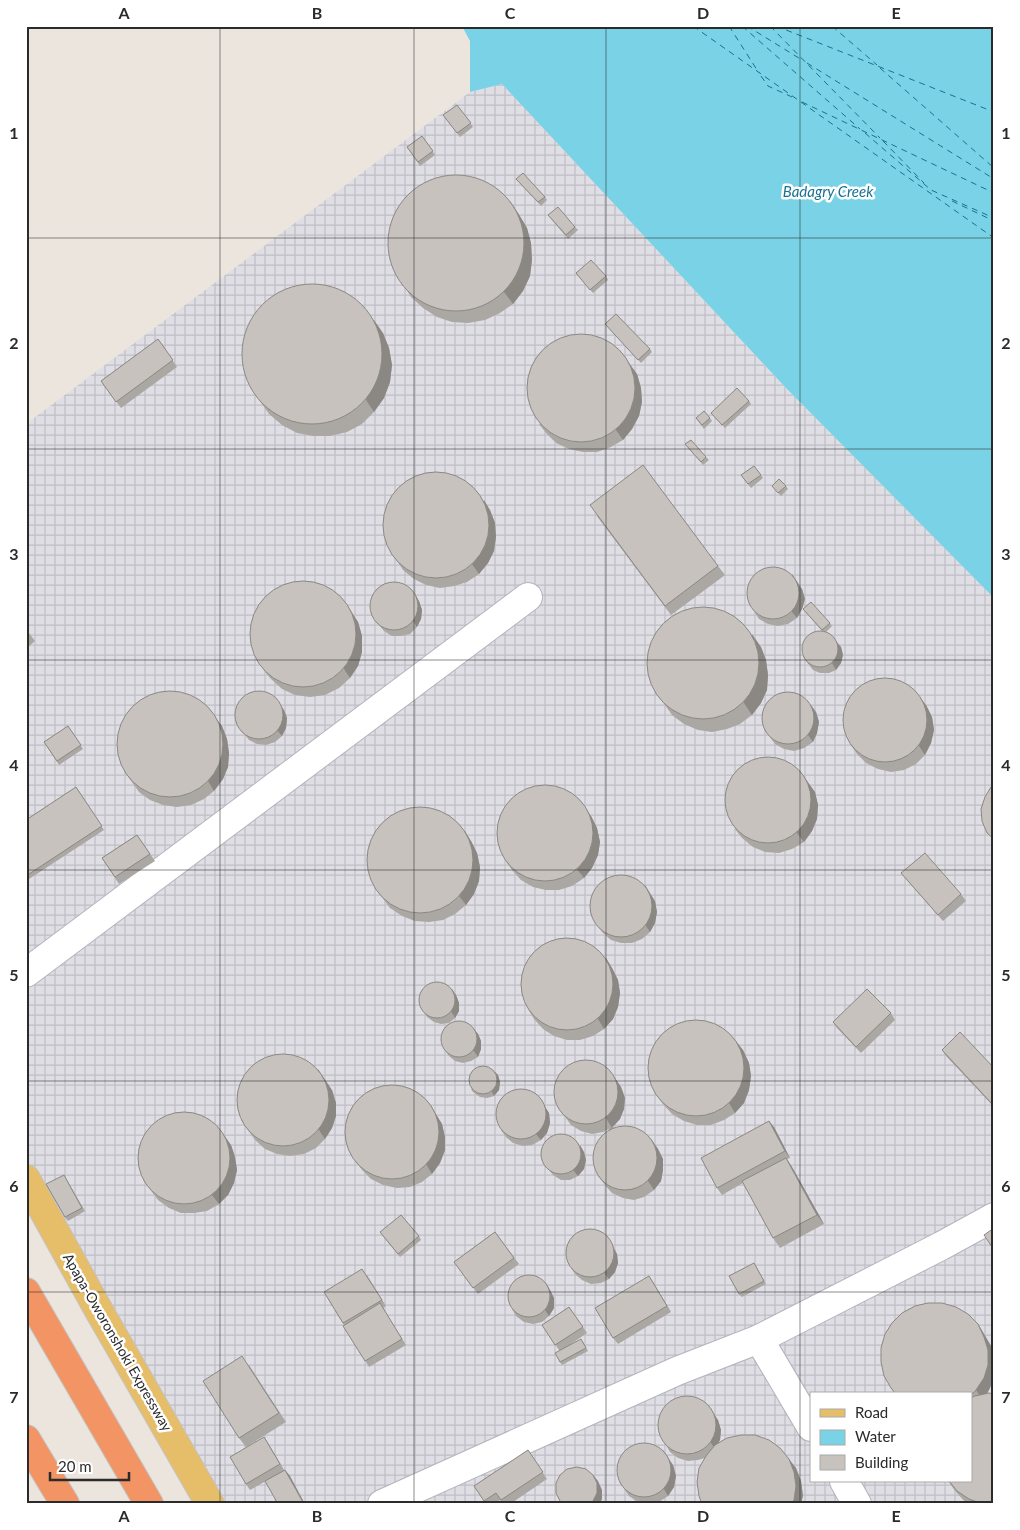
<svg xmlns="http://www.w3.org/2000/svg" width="1020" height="1530" viewBox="0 0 1020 1530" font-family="Lato,sans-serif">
<defs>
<pattern id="industrial-grid" width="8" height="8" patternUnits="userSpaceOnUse" patternTransform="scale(1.25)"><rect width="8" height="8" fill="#dfdee5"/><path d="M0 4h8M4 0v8" fill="none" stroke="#c0bfc5"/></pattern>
</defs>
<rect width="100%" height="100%" fill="#ece5de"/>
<path fill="url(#industrial-grid)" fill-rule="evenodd" d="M502 84 786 388 994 598V1504H209L26 1188V424L470 92ZM811 1394H971V1481H811Z"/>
<path fill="#79d2e5" d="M462 26H994V598L786 388 502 84 470 92V41Z"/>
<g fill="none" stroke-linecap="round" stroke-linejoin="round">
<g stroke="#187292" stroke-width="1" stroke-dasharray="6 5" stroke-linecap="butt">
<path d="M693 26 994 238"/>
<path d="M729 26 759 73"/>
<path d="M742 26 860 129"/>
<path d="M747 26 802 60"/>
<path d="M770 26 880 138"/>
<path d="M776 26 994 112"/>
<path d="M832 26 877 65"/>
<path d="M807 63 994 179"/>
<path d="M880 68 994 168"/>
<path d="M761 76 768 86 792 97"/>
<path d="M802 102 994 193"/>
<path d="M865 133 931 190 994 218"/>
<path d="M883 141 924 183"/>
<path d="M952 201 994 221"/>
</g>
<defs>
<g id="minor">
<path d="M26 973 528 597"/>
<path d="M759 1339 811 1427"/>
<path d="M844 1481 857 1504"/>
<path d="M382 1504 677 1371 759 1339 941 1246 994 1217"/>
</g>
<path id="major" d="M26 1179 98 1309 210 1504"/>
<g id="highway">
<path d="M26 1292 149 1504"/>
<path d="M26 1439 65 1504"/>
</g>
</defs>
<use href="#minor" stroke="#b1b5bd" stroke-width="30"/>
<use href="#major" stroke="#c4c4c4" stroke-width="30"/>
<use href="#highway" stroke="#c4c4c4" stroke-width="30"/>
<use href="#minor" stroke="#fff" stroke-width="28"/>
<use href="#major" stroke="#e6be69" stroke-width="28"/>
<use href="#highway" stroke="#f29463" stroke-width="28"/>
</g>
<g fill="#aba7a3">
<path d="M457 105 473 127 460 137 443 115Z"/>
<path d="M422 136 435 155 420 166 407 147Z"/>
<path d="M516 179 545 197 547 200 541 206Z"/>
<path d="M518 213 527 228 531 243 532 260 530 276 523 291 513 304 500 313 485 320 468 323 452 322 437 317 423 308 411 297 403 284Z"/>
<path d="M548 215 575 227 578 230 568 239Z"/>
<path d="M576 273 606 276 608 280 593 293Z"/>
<path d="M605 324 650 349 652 352 641 363Z"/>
<path d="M383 333 389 348 392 365 390 382 384 398 374 412 362 424 347 432 330 436H313L297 433 282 425 269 414 250 387Z"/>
<path d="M158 339 177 367 121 408 101 381Z"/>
<path d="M637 374 641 388 642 402 639 416 632 429 623 440 611 447 597 452H583L569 449 556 443 546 433 539 424Z"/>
<path d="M749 401 751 404 725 428 711 413Z"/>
<path d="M696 418H710L712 421 704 429Z"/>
<path d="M685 444 706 457 709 460 703 465Z"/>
<path d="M754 466 763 478 751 488 741 475Z"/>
<path d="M772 486H786L788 489 781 496Z"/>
<path d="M490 510 495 523 496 537 494 551 488 563 479 574 467 582 454 586 440 588 426 585 414 579 403 570 389 549Z"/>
<path d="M596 515 718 566 725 575 671 615Z"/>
<path d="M802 589 805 599 802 609 797 618 788 624 778 626 768 624 759 619 749 603Z"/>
<path d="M419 601 422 610 421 619 417 627 410 634 401 636H392L384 631 373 618Z"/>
<path d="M350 609 358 622 362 636V652L358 666 350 678 339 688 325 695 310 697 295 695 282 689 270 678 263 669Z"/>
<path d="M803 609 830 623 832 626 826 632 841 647 843 655 841 663 836 670 829 673H820L813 670 803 657 822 631Z"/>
<path d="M26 629 35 641 26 649Z"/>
<path d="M761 647 766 660 768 675 767 690 761 703 752 715 740 724 727 729 712 732 698 730 684 724 672 715 655 691Z"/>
<path d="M926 705 932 717 934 730 931 743 925 755 916 764 904 770 891 772 878 769 866 763 857 754 850 744Z"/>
<path d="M284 710 287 718 286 728 282 736 275 742 266 745 257 744 249 740 238 726Z"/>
<path d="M816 712 819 722 817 733 813 742 804 748 794 751 784 749 775 744 764 729Z"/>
<path d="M68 726 83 749 59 765 44 742Z"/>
<path d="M222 726 227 739 229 753 228 767 223 779 214 791 204 799 191 805 177 807 163 805 150 800 139 792 124 771Z"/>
<path d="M76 787 104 830 26 881V820Z"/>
<path d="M815 792 818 805 817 819 812 831 804 842 792 849 779 853 765 852 753 847 742 838 735 829Z"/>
<path d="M591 816 597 828 600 842 598 855 592 868 584 878 572 886 559 890H546L533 887 521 880 512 870 505 860Z"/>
<path d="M137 835 155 861 119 884 102 858Z"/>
<path d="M471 841 477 853 480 867 479 881 474 894 466 905 455 914 443 920 429 922 415 921 402 916 390 908 375 888Z"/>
<path d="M901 873 961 894 966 901 943 921 906 879Z"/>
<path d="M655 901 657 912 655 923 650 932 642 939 632 943H621L611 940 602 932 598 926Z"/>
<path d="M606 958 612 968 618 980 620 993 618 1007 613 1019 604 1029 593 1036 580 1040H567L554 1036 543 1029 534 1019 528 1009Z"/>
<path d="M456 995 459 1003V1011L455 1018 449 1023 441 1024 434 1022 427 1017 423 1010Z"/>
<path d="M891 1013 895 1020 861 1053 837 1028 833 1022Z"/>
<path d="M473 1028 478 1034 481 1041V1049L478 1057 471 1061 463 1063 455 1061 449 1056 445 1050Z"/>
<path d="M743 1050 749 1063 751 1076 749 1090 744 1103 735 1113 724 1120 711 1125H697L684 1121 672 1114 663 1104 656 1094Z"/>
<path d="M942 1050 994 1068V1107L946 1056Z"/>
<path d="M495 1072 498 1075 500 1082 499 1090 494 1096 487 1098 480 1097 473 1092 471 1089Z"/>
<path d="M615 1078 621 1087 625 1098 624 1109 620 1119 612 1127 651 1139 658 1149 663 1159V1170L661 1181 654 1190 644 1197 634 1200 623 1198 612 1193 605 1185 598 1176 609 1129 603 1132 592 1134 581 1131 571 1125 558 1107Z"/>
<path d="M332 1090 336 1103V1116L332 1128 325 1139 316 1148 304 1154 290 1156 277 1154 265 1149 255 1140 241 1120Z"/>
<path d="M540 1099 549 1113 550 1123 547 1133 541 1140 532 1145 523 1146 513 1143 506 1137 501 1130Z"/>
<path d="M429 1103 442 1124 445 1137V1150L440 1163 432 1174 422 1182 410 1187 397 1188 383 1185 371 1179 362 1170 355 1160Z"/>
<path d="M774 1127 790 1158 787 1159 792 1167 824 1224 780 1248 773 1238 743 1183 722 1195 717 1188Z"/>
<path d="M231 1145 235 1157 237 1170 234 1183 228 1195 219 1204 207 1211 194 1213H181L169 1208 158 1200 143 1180Z"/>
<path d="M584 1152 586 1160 584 1169 578 1176 570 1180H561L553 1175 543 1162Z"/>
<path d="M64 1175 85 1211 68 1221 65 1217Z"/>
<path d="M495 1232 519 1264 478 1294 454 1262Z"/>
<path d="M382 1235 419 1236 421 1240 400 1257Z"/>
<path d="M609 1239 617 1254 618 1263 615 1272 609 1279 601 1283 591 1284 582 1280 575 1274 571 1268Z"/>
<path d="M756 1266 766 1284 742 1297 739 1294Z"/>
<path d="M367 1275 386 1306 383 1308 406 1345 369 1367 324 1292Z"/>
<path d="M649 1276 671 1312 618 1344 613 1338Z"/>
<path d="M550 1290 554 1298V1308L549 1316 542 1322 533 1324 524 1322 516 1316 512 1309Z"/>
<path d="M569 1307 587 1333 571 1344 583 1342 588 1351 562 1365 560 1362 559 1350 542 1325Z"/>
<path d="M978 1324 984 1334 991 1346 990 1388 987 1394 994 1504H967L956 1492 948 1481H971V1394H895L891 1388Z"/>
<path d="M249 1365 286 1422 246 1447 239 1438Z"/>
<path d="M718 1420 721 1430 720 1440 718 1443 796 1468 801 1481 803 1496 705 1458 698 1460 688 1461 678 1458 670 1452 666 1445Z"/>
<path d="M264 1437 284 1470H285L290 1476 266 1481 250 1490 246 1484Z"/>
<path d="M528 1450 547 1479 510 1504H503L500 1500 495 1504H486L474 1486Z"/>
<path d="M673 1465 676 1476 674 1487 668 1496 659 1502 650 1504 638 1502 629 1496 619 1481Z"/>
</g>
<g fill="#8b8884">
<path d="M510 201 518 213 527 228 531 243 532 260 530 276 523 291 513 304 504 292Z"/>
<path d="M374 320 383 333 389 348 392 365 390 382 384 398 374 412 366 400Z"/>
<path d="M622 353 637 374 641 388 642 402 639 416 632 429 623 440 616 430Z"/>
<path d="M484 500 490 510 495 523 496 537 494 551 488 563 479 574 472 564Z"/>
<path d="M792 574 802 589 805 599 802 609 797 618 792 612Z"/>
<path d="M415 594 419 601 422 610 421 619 417 627 413 621Z"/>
<path d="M343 600 358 622 362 636V652L358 666 350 678 344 669Z"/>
<path d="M752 634 761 647 766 660 768 675 767 690 761 703 752 715 744 703Z"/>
<path d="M836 641 841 647 843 655 841 663 836 670 832 663Z"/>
<path d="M919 696 926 705 932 717 934 730 931 743 925 755 919 746Z"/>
<path d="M279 703 284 710 287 718 286 728 282 736 277 730Z"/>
<path d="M811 705 816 712 819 722 817 733 813 742 808 735Z"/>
<path d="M215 717 222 726 227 739 229 753 228 767 223 779 214 791 208 781Z"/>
<path d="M800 771 815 792 818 805 817 819 812 831 804 842 797 833Z"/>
<path d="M585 807 591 816 597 828 600 842 598 855 592 868 584 878 577 869Z"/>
<path d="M465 831 471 841 477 853 480 867 479 881 474 894 466 905 459 896Z"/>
<path d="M645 885 655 901 657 912 655 923 650 932 646 926Z"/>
<path d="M606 958 612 968 618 980 620 993 618 1007 613 1019 604 1029 598 1019Z"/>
<path d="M452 989 456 995 459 1003V1011L455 1018 451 1011Z"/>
<path d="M473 1028 478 1034 481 1041V1049L478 1057 473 1050Z"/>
<path d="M736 1041 743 1050 749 1063 751 1076 749 1090 744 1103 735 1113 729 1103Z"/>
<path d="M318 1069 332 1090 336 1103V1116L332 1128 325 1139 319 1130Z"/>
<path d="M495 1072 498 1075 500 1082 499 1090 494 1096 492 1092Z"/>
<path d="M615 1078 621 1087 625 1098 624 1109 620 1119 612 1128 606 1118Z"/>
<path d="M540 1099 549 1113 550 1123 547 1133 541 1140 536 1134Z"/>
<path d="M429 1103 442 1124 445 1137V1150L440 1163 432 1174 426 1164Z"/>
<path d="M769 1121 774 1127 790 1158 785 1151Z"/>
<path d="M224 1135 231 1145 235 1157 237 1170 234 1183 228 1195 219 1204 212 1195Z"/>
<path d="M651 1139 658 1149 663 1159V1170L661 1181 654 1190 648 1181Z"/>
<path d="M580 1145 584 1152 586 1160 584 1169 578 1176 573 1170Z"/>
<path d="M786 1158 792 1167 824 1224 817 1215Z"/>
<path d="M609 1239 617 1254 618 1263 615 1272 609 1279 604 1273Z"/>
<path d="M649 1276 653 1282 671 1312 667 1306Z"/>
<path d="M546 1283 550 1290 554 1298V1308L549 1316 545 1310Z"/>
<path d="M978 1324 984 1334 991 1346 994 1356V1377L990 1388 983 1400 976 1390Z"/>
<path d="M708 1405 718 1420 721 1430 720 1440 715 1449 711 1443Z"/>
<path d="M264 1437 268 1443 284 1470 280 1464Z"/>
<path d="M663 1450 673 1465 676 1476 674 1487 668 1496 664 1489Z"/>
<path d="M789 1459 796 1468 801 1481 803 1496 801 1504H792Z"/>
<path d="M285 1470 290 1476 305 1504H304Z"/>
<path d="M593 1475 598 1481 602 1490V1499L600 1504H595L593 1501Z"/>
</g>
<g fill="#c7c2bd" stroke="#8b8884">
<path d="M457 105 471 123 457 133 443 115Z"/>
<path d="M422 136 433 151 418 162 407 147Z"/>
<path d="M523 173 545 197 538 202 516 179Z"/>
<circle cx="456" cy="243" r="68"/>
<path d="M558 207 575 227 566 235 548 215Z"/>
<path d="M591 260 606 276 590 290 576 273Z"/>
<circle cx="312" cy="354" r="70"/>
<path d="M616 314 650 349 638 360 605 324Z"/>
<circle cx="581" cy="388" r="54"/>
<path d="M158 339 173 360 116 402 101 381Z"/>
<path d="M737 388 749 401 722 425 711 413Z"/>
<path d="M704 411 710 418 702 425 696 418Z"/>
<path d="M691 440 706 457 701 462 685 444Z"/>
<path d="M643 465 718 566 665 606 590 505Z"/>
<path d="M754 466 761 475 748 484 741 475Z"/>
<circle cx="436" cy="525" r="53"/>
<path d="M779 479 786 486 778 493 772 486Z"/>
<circle cx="773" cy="593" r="26"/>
<circle cx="303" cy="634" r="53"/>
<circle cx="394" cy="606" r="24"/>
<path d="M811 602 830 623 822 630 803 609Z"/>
<circle cx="703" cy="663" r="56"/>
<circle cx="820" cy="649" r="18"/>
<circle cx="885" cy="720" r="42"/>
<circle cx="170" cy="744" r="53"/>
<circle cx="259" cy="715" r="24"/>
<circle cx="788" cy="718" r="26"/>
<path d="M68 726 81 745 57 761 44 742Z"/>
<circle cx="768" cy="800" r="43"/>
<circle cx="545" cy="833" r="48"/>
<path d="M994 786V839L987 833 982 821 981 809 985 797 991 787Z"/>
<path d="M76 787 102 826 26 876V820Z"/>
<circle cx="420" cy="860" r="53"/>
<path d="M137 835 150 854 115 877 102 858Z"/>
<path d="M925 853 961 894 938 915 901 873Z"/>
<circle cx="621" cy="906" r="31"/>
<circle cx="567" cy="984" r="46"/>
<circle cx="437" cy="1000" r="18"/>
<path d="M867 989 891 1013 856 1047 833 1022Z"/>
<circle cx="696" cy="1068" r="48"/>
<circle cx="459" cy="1039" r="18"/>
<path d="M960 1032 994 1068V1106L942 1050Z"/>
<circle cx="283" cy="1100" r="46"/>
<circle cx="586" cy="1092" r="32"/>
<circle cx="483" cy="1080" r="14"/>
<circle cx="392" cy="1132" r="47"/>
<circle cx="521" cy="1114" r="25"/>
<circle cx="184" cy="1158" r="46"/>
<path d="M769 1121 785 1151 717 1188 701 1158Z"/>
<circle cx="625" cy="1158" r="32"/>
<circle cx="561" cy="1154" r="20"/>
<path d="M786 1158 817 1215 773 1238 742 1181Z"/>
<path d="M64 1175 82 1208 65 1217 46 1184Z"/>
<path d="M401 1215 419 1236 398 1254 380 1232Z"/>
<path d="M994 1228V1250L984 1235Z"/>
<circle cx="590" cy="1253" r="24"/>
<path d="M495 1232 514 1258 473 1288 454 1262Z"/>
<path d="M754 1263 764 1281 739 1294 729 1276Z"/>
<path d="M362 1269 382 1300 343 1323 324 1292Z"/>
<circle cx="529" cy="1296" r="21"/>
<path d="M649 1276 667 1306 613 1338 595 1308Z"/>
<path d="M380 1303 402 1339 365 1361 343 1326Z"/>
<path d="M928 1303H942L956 1307 968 1314 978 1324 984 1337 988 1350V1365L984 1378 976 1390 971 1395V1394H896L891 1388 884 1376 881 1362V1348L885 1334 892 1323 902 1313 915 1306Z"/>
<path d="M569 1307 583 1327 555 1345 542 1325Z"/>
<path d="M581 1339 586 1348 560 1362 555 1353Z"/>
<path d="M242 1356 279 1413 239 1438 203 1381Z"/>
<path d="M989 1393 994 1394V1504H983L969 1499 957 1491 949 1481H971V1398L975 1396Z"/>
<circle cx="687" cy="1425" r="29"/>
<path d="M741 1435H755L769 1440 780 1448 789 1459 794 1472 796 1486 794 1500 792 1504H702L699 1496 697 1482 699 1468 706 1456 715 1445 727 1438Z"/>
<path d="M264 1437 280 1464 246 1484 230 1457Z"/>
<circle cx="644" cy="1470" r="27"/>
<path d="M528 1450 543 1472 501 1500 496 1493 484 1501 474 1486Z"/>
<path d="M577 1467 586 1469 593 1475 597 1483V1493L593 1501 590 1504H563L560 1501 556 1493V1483L560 1475 567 1469Z"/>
<path d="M285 1470 304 1504H278L265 1481Z"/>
</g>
<path fill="none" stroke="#2b2b2b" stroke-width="1" stroke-opacity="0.55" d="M220 26V1504M414 26V1504M606 26V1504M800 26V1504M26 238H994M26 449H994M26 660H994M26 870H994M26 1081H994M26 1292H994"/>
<g text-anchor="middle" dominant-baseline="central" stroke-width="5" stroke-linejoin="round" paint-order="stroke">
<g font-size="14" fill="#2b2b2b" stroke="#fff">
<text transform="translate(118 1342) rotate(60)">Apapa-Oworonshoki Expressway</text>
</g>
<g font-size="15" font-style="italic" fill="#187292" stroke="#fff">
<text x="828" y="191">Badagry Creek</text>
</g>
</g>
<rect width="1020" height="1530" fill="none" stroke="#ffffff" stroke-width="55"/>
<rect x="810" y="1392" width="162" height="90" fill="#ffffff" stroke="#aaaaaa"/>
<rect x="820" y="1409" width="25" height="8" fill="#e6be69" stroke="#aaaaaa"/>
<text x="855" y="1418" font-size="15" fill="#2b2b2b">Road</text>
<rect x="820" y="1430" width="25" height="15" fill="#79d2e5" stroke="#aaaaaa"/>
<text x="855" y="1442" font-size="15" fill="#2b2b2b">Water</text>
<rect x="820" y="1455" width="25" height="15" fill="#c7c2bd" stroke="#aaaaaa"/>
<text x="855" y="1468" font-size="15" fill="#2b2b2b">Building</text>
<path d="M50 1472v8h79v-8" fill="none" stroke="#2b2b2b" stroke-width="2.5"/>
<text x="58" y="1472" font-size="15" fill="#2b2b2b" stroke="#ffffff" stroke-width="4" paint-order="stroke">20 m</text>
<rect x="28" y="28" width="964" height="1474" fill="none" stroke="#2b2b2b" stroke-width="2"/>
<g font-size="16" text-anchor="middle" font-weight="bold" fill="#2b2b2b">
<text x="124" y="19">A</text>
<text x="317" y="19">B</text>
<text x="510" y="19">C</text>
<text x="703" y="19">D</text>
<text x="896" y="19">E</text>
<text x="14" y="139">1</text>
<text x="1006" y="139">1</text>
<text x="14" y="349">2</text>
<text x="1006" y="349">2</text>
<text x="14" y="560">3</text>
<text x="1006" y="560">3</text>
<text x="14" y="771">4</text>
<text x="1006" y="771">4</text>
<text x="14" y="981">5</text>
<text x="1006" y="981">5</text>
<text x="14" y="1192">6</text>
<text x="1006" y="1192">6</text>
<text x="14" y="1403">7</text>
<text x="1006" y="1403">7</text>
<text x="124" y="1522">A</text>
<text x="317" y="1522">B</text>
<text x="510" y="1522">C</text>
<text x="703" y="1522">D</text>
<text x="896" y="1522">E</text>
</g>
</svg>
